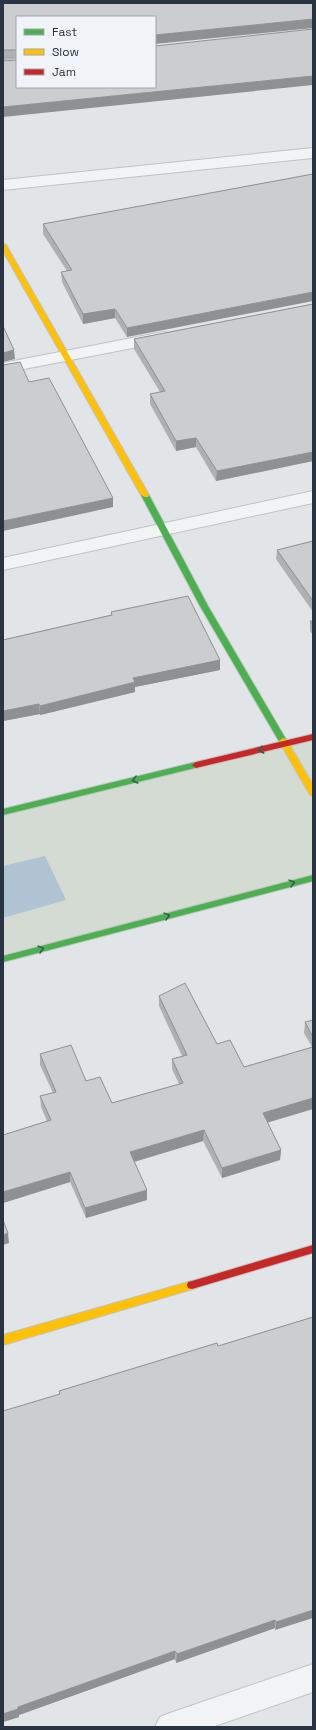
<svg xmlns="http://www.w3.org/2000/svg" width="316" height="1730" viewBox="0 0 316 1730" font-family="'Space Grotesk',sans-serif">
<rect width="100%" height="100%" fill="#e2e5e7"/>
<path fill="#d3dbd2" d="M313 737V878L3 959V812Z"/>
<path fill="#b0c3d2" d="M45 856 66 900 3 918V866Z"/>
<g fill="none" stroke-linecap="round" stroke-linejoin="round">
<defs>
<g id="street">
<path d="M313 148V158L3 190V180Z"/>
<path d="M163 332 169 333 172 337 169 341 3 373V363Z"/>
<path d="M313 491V503L3 570V558Z"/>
<path d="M313 1664V1692L212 1727H155L160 1717 170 1713Z"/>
</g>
<g id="fast">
<path d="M142 493H145L149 495 208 606 287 741 286 743H280L200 606 141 495Z"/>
<path d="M196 762 200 765 199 767 3 815V809Z"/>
<path d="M313 875V881L3 962V956Z"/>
</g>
<g id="slow">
<path d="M3 243 6 245 149 495 148 497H145L141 495 3 251Z"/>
<path d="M283 738 286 739 313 785V796L310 795 279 741Z"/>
<path d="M192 1281 196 1282 197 1285 196 1288 3 1345V1335Z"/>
</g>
<g id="jam">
<path d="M313 734V740L196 768 192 765 196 762Z"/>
<path d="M313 1245V1253L192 1289 188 1288 187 1285 188 1282 192 1281Z"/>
</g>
</defs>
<use href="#street" stroke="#c0c3c5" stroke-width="2"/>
<use href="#fast" stroke="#c0c3c5" stroke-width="2"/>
<use href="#slow" stroke="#c0c3c5" stroke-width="2"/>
<use href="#jam" stroke="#c0c3c5" stroke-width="2"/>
<use href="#street" fill="#f1f3f4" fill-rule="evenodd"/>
<use href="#fast" fill="#4caf50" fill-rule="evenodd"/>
<use href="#slow" fill="#ffc107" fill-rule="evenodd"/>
<use href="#jam" fill="#c62828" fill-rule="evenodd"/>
</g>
<g fill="#afb0b2">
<path d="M3 3 17 17V59L3 60Z"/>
<path d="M313 174 127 337 115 318 83 324 62 282 61 272 67 271 43 234V224Z"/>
<path d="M313 304V461L216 481 196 447 176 451 150 404V394L160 392 134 349V339Z"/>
<path d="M313 541V612L276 559 277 550Z"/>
<path d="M111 612 220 660V670L135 687V692L40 715V714L3 721V640L111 615Z"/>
<path d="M310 621H313V635L310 631Z"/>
<path d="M159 996 244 1067 312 1047 304 1033 305 1022 313 1020V1109L267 1122 281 1150 280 1160 222 1178 203 1141 134 1162 147 1200 86 1218 70 1182 3 1203V1135L47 1121 41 1107 40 1096 53 1093 40 1065V1054L86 1081 112 1103 179 1084 172 1069V1059L182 1056 159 1006Z"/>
<path d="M313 1317 275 1630V1628L176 1663 175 1659 19 1715V1717L3 1722 59 1395V1391L218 1346Z"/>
</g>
<g fill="#8e9091">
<path d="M313 19V28L155 44V35Z"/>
<path d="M313 76V85L3 117V107Z"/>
<path d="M313 292V301L127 337V328Z"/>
<path d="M115 309V318L83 324V314Z"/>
<path d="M14 350 15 359 3 362V353Z"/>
<path d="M196 438V447L176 451V441Z"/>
<path d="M313 452V461L216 481 217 471Z"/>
<path d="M113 498V507L3 531V521Z"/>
<path d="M220 660V670L135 687V692L40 715V706L133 678Z"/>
<path d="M39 704 40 714 3 721V711Z"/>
<path d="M313 1098V1109L263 1124V1113Z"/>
<path d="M204 1130 203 1141 130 1163V1152Z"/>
<path d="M281 1150 280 1160 222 1178V1168Z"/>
<path d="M70 1172V1182L3 1203V1192Z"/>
<path d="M147 1190V1200L86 1218 85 1208Z"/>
<path d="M8 1233 9 1243 3 1245V1235Z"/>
<path d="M313 1610V1618L275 1630 276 1622Z"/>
<path d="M275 1620V1628L176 1663 177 1654Z"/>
<path d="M175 1651V1659L19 1715V1717L3 1722V1714L18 1707Z"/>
</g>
<g fill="#cbcdcf" stroke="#8e9091">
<path d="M3 3H313V19L155 35V17H17V50H3Z"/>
<path d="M313 29V76L3 107V61L17 60V87H155V46Z"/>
<path d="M313 174V292L127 328 115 309 83 314 61 272 72 270 43 224Z"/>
<path d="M313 304V452L217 471 196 438 176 441 150 394 165 391 134 339Z"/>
<path d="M3 326 14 350 3 353Z"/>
<path d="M20 362 29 382 49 378 113 498 3 521V365Z"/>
<path d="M313 541V601L277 550Z"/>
<path d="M188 596 220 660 133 678 135 682 40 706 39 704 3 711V640L112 615 111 612Z"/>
<path d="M310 621H313V625Z"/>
<path d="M185 983 217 1044 230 1040 244 1067 313 1047V1098L263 1113 281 1150 222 1168 204 1130 130 1152 147 1190 85 1208 70 1172 3 1192V1135L51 1120 40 1096 56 1092 40 1054 71 1045 86 1081 100 1077 112 1103 183 1083 172 1059 187 1055 159 996Z"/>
<path d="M313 1020V1037L305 1022Z"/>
<path d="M3 1220 8 1233 3 1235Z"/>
<path d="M313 1317V1610L276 1622 275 1620 177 1654 175 1651 18 1707V1709L3 1714V1411L60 1394 59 1391 217 1343 218 1346Z"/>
</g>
<defs><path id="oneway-chevron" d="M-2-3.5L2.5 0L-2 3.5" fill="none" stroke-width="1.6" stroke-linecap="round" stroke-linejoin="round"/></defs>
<g stroke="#355e46">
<use href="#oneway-chevron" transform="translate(261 750) rotate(166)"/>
<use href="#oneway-chevron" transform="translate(135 780) rotate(166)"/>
<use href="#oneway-chevron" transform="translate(292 883) rotate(-15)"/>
<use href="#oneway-chevron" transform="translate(167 916) rotate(-15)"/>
<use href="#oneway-chevron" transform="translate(41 949) rotate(-15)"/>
</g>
<rect width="316" height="1730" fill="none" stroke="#293341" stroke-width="8"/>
<rect x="16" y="16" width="140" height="72" fill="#f0f3f7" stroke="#a0a6ae"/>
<rect x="24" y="29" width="20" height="6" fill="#4caf50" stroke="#a0a6ae"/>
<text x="52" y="36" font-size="12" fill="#293341">Fast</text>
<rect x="24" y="49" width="20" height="6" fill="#ffc107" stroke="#a0a6ae"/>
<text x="52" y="56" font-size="12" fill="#293341">Slow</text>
<rect x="24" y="69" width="20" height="6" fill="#c62828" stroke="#a0a6ae"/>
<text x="52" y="76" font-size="12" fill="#293341">Jam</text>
</svg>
